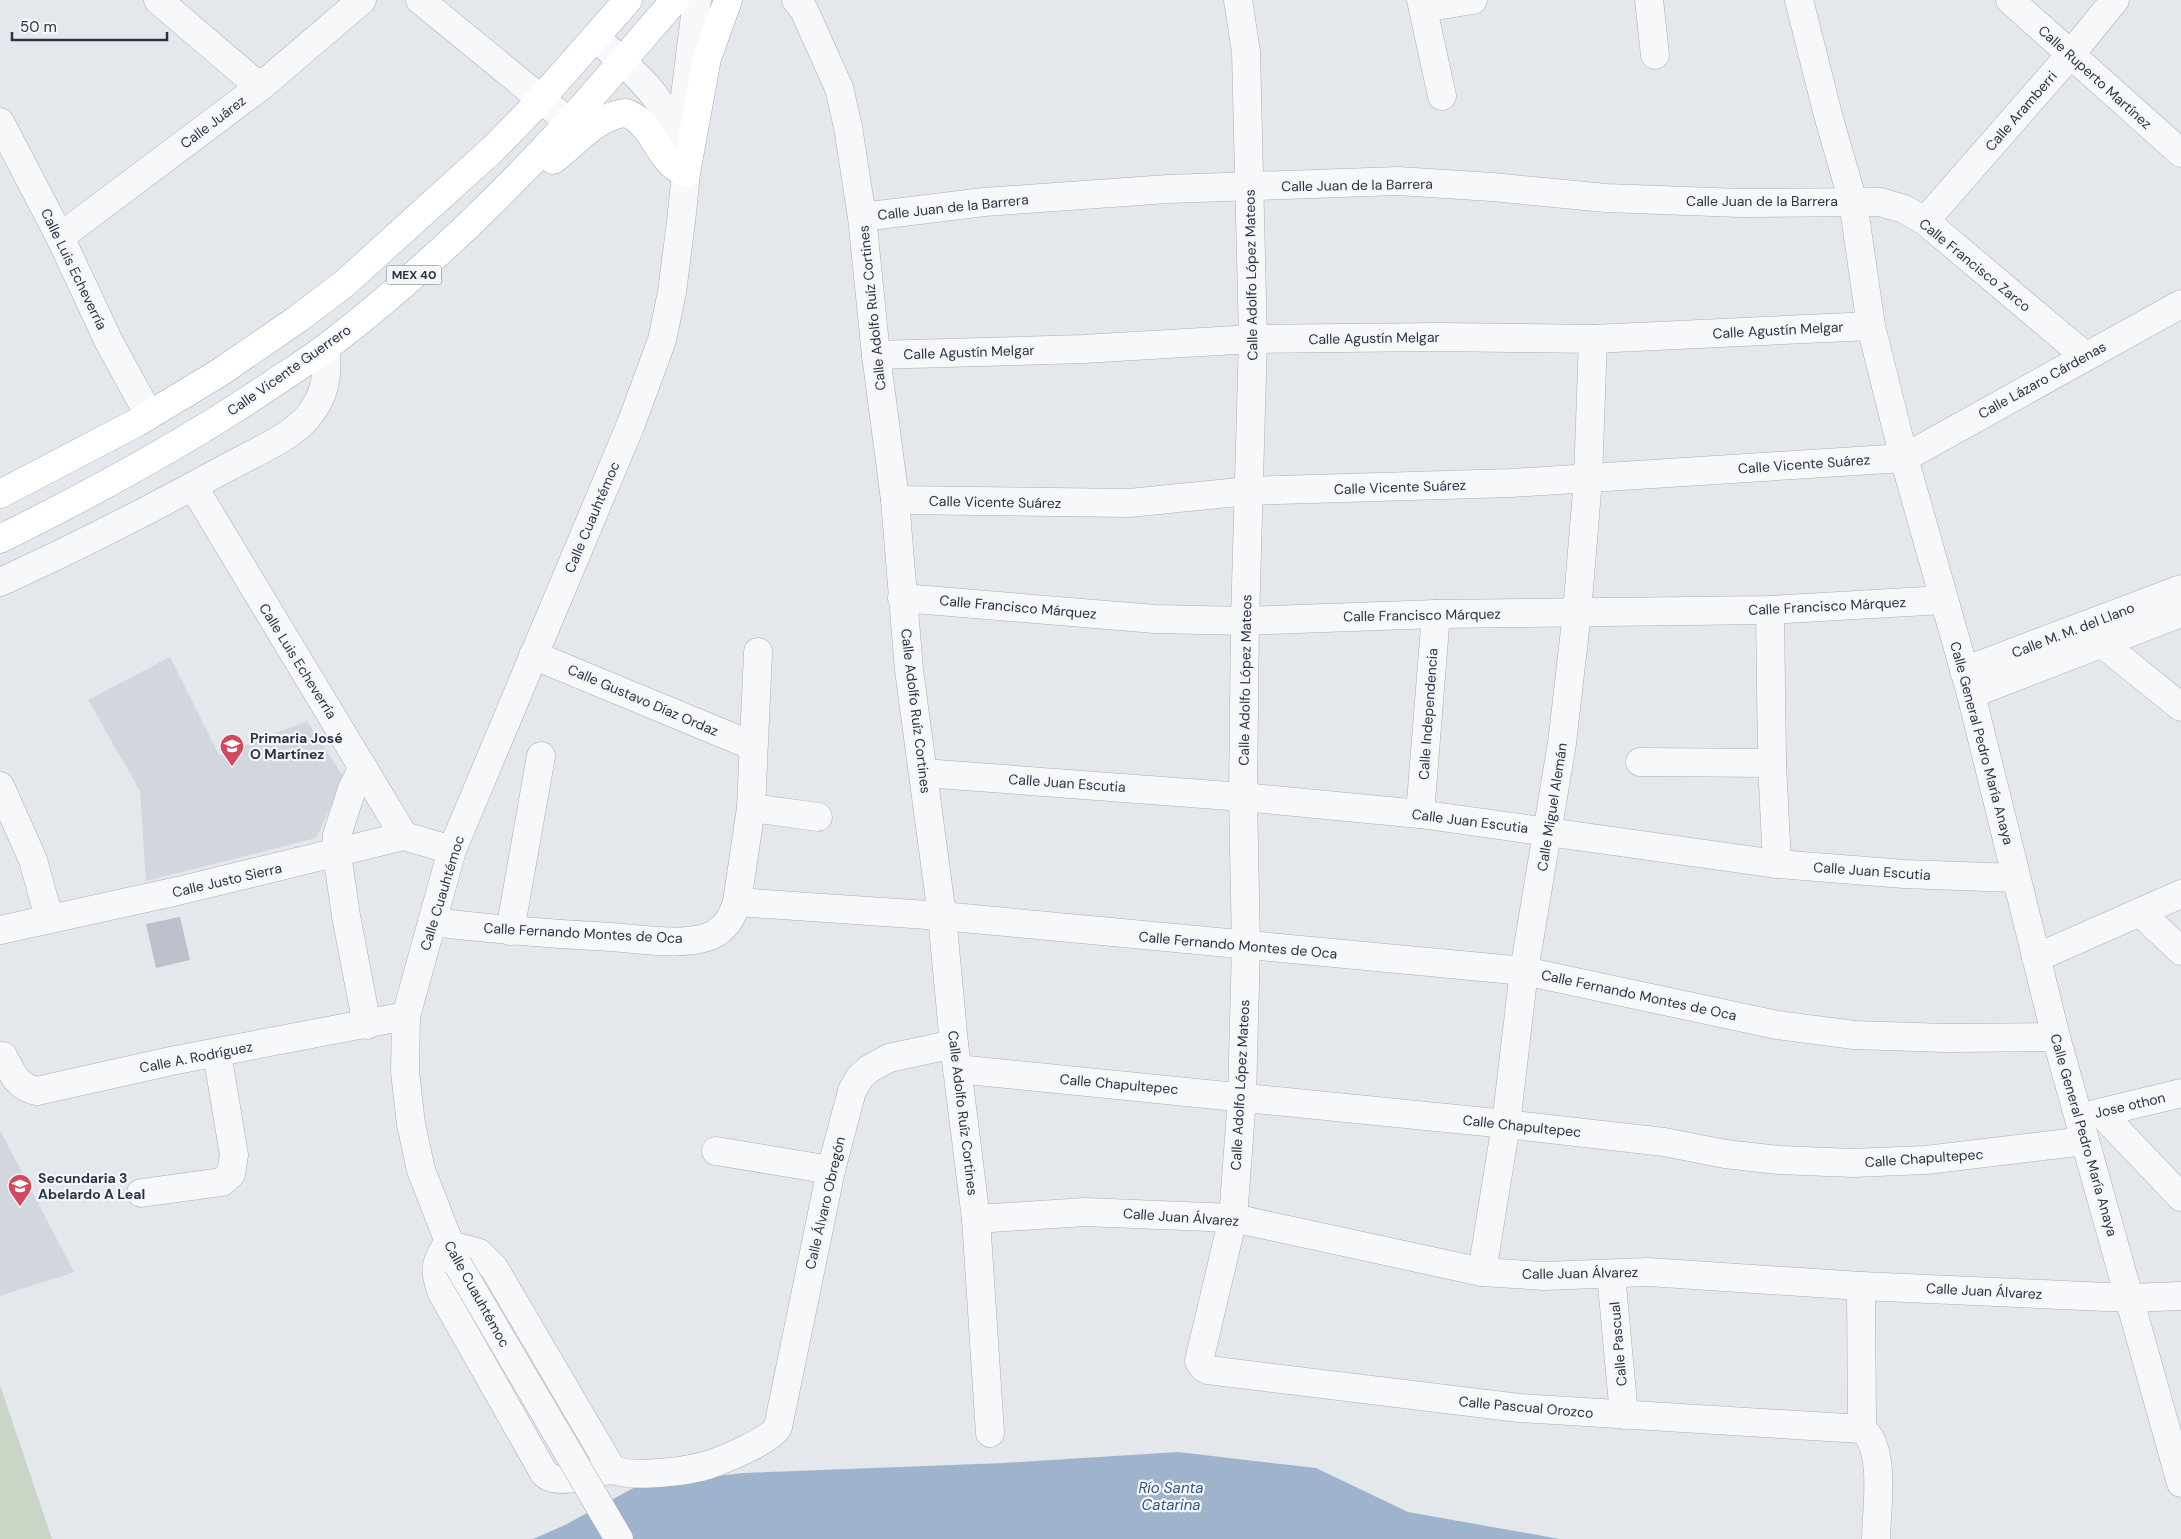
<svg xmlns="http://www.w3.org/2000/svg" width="2181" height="1539" viewBox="0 0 2181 1539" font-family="'DM Sans',sans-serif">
<rect width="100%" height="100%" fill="#e4e7ec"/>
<g fill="#d2d6de">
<path d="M170 657 219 755 307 721 344 778 316 838 146 881 140 791 88 700Z"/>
<path d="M0 1130 74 1272 0 1296Z"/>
</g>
<path fill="#c9d6c5" d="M0 1385 52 1539H0Z"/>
<path fill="#9fb4cc" d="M1178 1452 1316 1468 1408 1512 1560 1539H533L565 1525 639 1485 743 1473 1004 1463Z"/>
<path fill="#bbc0ca" d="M180 917 190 960 156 968 146 924Z"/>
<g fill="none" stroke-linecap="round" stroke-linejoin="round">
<defs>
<g id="minor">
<path d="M158 0 260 87"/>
<path d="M420 0 569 122"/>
<path d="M796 0 804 10 839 88 848 127 862 217 876 355 895 500 909 670 942 916 954 1044 976 1219 990 1433"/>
<path d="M1238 0 1246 52 1253 339 1245 621 1243 797 1246 946 1242 1098 1233 1218 1199 1361 1204 1368 1208 1370 1519 1408 1862 1429"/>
<path d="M1421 0 1442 96"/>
<path d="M1649 0 1655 55"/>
<path d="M1799 0 1828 115 1853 202 1871 326 1904 458 1971 694 2056 1037 2181 1483"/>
<path d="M2010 0 2181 153"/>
<path d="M1423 8 1473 0"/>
<path d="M595 37C630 69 667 97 679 145"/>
<path d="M0 122 60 237 109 342 149 415"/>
<path d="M862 217 984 202 1168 189 1398 181 1492 187 1606 198 1740 203 1880 202 1904 209 1925 221 2085 356"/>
<path d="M1925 221 2070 55 2115 0"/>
<path d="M60 237 260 87 362 0"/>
<path d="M876 355 1083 349 1253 339 1440 337 1593 339 1871 326"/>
<path d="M193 486 404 836"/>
<path d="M895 500 1129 503 1249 491 1511 483 1904 458 2181 304"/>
<path d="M0 582C78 547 155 507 230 466 255 452 287 440 307 418 326 395 328 376 326 348"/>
<path d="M902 598 1155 619 1245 621 1436 614 1770 610 1943 600"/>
<path d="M1770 610 1772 763 1777 864"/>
<path d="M2103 644 2181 707"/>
<path d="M533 655 753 746"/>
<path d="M1964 671 2181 589"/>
<path d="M1971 694 2181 613"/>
<path d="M1640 762 1772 763"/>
<path d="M363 767 352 789 337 835V854L346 916 367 1025"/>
<path d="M924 773 1243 797 1420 814 1777 864 1904 874 2016 878"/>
<path d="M0 786 33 860 49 918"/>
<path d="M751 808 818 817"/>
<path d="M1420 814 1436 614"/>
<path d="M737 902 751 808 758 652"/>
<path d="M2140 912 2181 951"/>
<path d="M432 922C492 929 551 934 611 937 639 939 692 948 716 933 728 925 733 915 737 902L942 916 1524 971 1777 1025 1854 1035 1947 1038 2056 1037"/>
<path d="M0 930 178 891 404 836 452 850"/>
<path d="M510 931 541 756"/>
<path d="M2036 958 2181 894"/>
<path d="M3 1056C12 1073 17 1087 37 1091L171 1061 406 1016"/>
<path d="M957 1069 1506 1124 1664 1142 1725 1154 1779 1160 1853 1163 1926 1160 2085 1141"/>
<path d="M2101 1113 2181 1197"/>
<path d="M2086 1116 2181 1093"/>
<path d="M716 1151 831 1170"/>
<path d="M141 1193 222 1182 231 1174 234 1155 217 1053"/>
<path d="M976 1219 1085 1212 1233 1218 1482 1272 1544 1276 1648 1272 1861 1286 2130 1298 2181 1296"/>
<path d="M458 1265 421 1170 411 1124 405 1072 406 1016 452 850 631 424 662 340 672 292 681 222 686 173 684 104 697 0"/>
<path d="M1482 1272 1506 1124 1524 971 1562 743 1577 613 1588 479 1593 339"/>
<path d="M1611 1274 1624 1415"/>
<path d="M1861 1286 1862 1429"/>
<path d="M1862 1429C1887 1449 1876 1510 1876 1539"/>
<path d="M612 1469C595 1473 556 1487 544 1473L442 1293C433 1269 435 1265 447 1244L479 1253 494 1268 612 1469C631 1479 688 1471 708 1465 723 1460 772 1440 778 1427L831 1170 852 1091 860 1077 869 1069 889 1058 954 1044"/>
</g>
<g id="major">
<path d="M553 160C575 144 597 115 626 113 655 123 658 164 686 173L707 58 728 0"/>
<path d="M0 494 136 423 219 373 299 318 345 283 493 149 531 110 628 0"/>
<path d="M0 539C95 492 187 442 274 383 292 371 311 359 328 346 415 279 495 203 569 122 605 82 639 41 675 0"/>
</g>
</defs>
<use href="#minor" stroke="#a9aeb7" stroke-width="29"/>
<use href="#major" stroke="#a3abb8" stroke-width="29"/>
<use href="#minor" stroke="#f7f8fa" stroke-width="28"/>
<use href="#major" stroke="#fff" stroke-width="28"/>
<defs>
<path id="minor-bridge" d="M458 1265 619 1539"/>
</defs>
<use href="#minor-bridge" stroke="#a9aeb7" stroke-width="29" stroke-linecap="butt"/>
<use href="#minor-bridge" stroke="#f7f8fa" stroke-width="28"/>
</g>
<defs>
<symbol id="school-pin" viewBox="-11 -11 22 30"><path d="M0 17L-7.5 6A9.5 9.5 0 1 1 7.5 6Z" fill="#d1495b" stroke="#f4f6f9"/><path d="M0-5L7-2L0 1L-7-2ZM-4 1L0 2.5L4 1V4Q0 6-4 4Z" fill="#fff"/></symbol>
</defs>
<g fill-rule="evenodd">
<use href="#school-pin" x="218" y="732" width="28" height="38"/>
<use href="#school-pin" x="6" y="1172" width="28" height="38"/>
</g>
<g text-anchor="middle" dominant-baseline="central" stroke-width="4.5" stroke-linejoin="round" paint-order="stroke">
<rect fill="#f4f6f9" stroke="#676e7b" stroke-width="1" x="386.5" y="265.5" width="55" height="19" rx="4"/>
<g font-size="12" font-weight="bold" fill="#2b3445">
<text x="414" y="275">MEX 40</text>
</g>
<g font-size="14" fill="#2b3445" stroke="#f4f6f9">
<text transform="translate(2095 77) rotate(42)">Calle Ruperto Martínez</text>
<text transform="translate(2021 111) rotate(-49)">Calle Aramberri</text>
<text transform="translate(213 122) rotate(-37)">Calle Juárez</text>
<text transform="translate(1357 185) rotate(-1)">Calle Juan de la Barrera</text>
<text x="1762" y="201">Calle Juan de la Barrera</text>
<text transform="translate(953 207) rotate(-6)">Calle Juan de la Barrera</text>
<text transform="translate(1975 265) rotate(39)">Calle Francisco Zarco</text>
<text transform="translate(74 269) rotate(64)">Calle Luis Echeverría</text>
<text transform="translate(1251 275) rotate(-91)">Calle Adolfo López Mateos</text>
<text transform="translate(872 308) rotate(-96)">Calle Adolfo Ruíz Cortines</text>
<text transform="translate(1778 330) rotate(-3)">Calle Agustín Melgar</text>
<text transform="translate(1374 338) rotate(-1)">Calle Agustín Melgar</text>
<text transform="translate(969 352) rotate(-2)">Calle Agustín Melgar</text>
<text transform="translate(289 370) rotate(-35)">Calle Vicente Guerrero</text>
<text transform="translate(2042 380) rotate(-29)">Calle Lázaro Cárdenas</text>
<text transform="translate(1804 464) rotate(-4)">Calle Vicente Suárez</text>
<text transform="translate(1400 487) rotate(-2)">Calle Vicente Suárez</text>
<text transform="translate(995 502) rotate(1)">Calle Vicente Suárez</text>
<text transform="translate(592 517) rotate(-67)">Calle Cuauhtémoc</text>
<text transform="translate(1827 606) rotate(-3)">Calle Francisco Márquez</text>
<text transform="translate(1018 607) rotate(5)">Calle Francisco Márquez</text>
<text transform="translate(1422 615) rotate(-1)">Calle Francisco Márquez</text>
<text transform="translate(2073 630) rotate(-21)">Calle M. M. del Llano</text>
<text transform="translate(298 661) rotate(58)">Calle Luis Echeverría</text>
<text transform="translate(1245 680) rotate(-89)">Calle Adolfo López Mateos</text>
<text transform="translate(643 700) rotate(23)">Calle Gustavo Díaz Ordaz</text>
<text transform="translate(916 711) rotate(83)">Calle Adolfo Ruíz Cortines</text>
<text transform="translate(1428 714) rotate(-86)">Calle Independencia</text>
<text transform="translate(1982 743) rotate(75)">Calle General Pedro María Anaya</text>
<text transform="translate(1067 783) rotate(4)">Calle Juan Escutia</text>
<text transform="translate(1552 807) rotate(-81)">Calle Miguel Alemán</text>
<text transform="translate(1470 821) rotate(7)">Calle Juan Escutia</text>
<text transform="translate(1872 871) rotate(4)">Calle Juan Escutia</text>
<text transform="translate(227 880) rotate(-13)">Calle Justo Sierra</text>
<text transform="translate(442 893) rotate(-73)">Calle Cuauhtémoc</text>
<text transform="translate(583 933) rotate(3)">Calle Fernando Montes de Oca</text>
<text transform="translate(1238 945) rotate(5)">Calle Fernando Montes de Oca</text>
<text transform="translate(1639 995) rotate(12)">Calle Fernando Montes de Oca</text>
<text transform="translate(196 1057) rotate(-11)">Calle A. Rodríguez</text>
<text transform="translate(1119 1084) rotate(5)">Calle Chapultepec</text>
<text transform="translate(1240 1085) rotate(-87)">Calle Adolfo López Mateos</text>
<text transform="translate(2130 1105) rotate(-13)">Jose othon</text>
<text transform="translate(963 1113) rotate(83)">Calle Adolfo Ruíz Cortines</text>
<text transform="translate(1522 1126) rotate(6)">Calle Chapultepec</text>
<text transform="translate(2084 1135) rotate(74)">Calle General Pedro María Anaya</text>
<text transform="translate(1924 1158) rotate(-4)">Calle Chapultepec</text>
<text transform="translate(825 1203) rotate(-77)">Calle Álvaro Obregón</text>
<text transform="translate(1181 1217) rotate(4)">Calle Juan Álvarez</text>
<text transform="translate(1580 1273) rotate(-1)">Calle Juan Álvarez</text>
<text transform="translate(1984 1291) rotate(3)">Calle Juan Álvarez</text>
<text transform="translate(477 1294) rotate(61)">Calle Cuauhtémoc</text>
<text transform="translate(1618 1344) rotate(-95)">Calle Pascual</text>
<text transform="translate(1526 1407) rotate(5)">Calle Pascual Orozco</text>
</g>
<g font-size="14" font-weight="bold" fill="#2b3445" stroke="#f4f6f9" text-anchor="start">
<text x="250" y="738">Primaria José<tspan x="250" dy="16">O Martínez</tspan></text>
<text x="38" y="1178">Secundaria 3<tspan x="38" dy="16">Abelardo A Leal</tspan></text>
</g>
<g font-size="15" font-style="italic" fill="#34527a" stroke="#f4f6f9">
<text x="1171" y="1488">Río Santa<tspan x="1171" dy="17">Catarina</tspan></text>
</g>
</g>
<path d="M12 32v8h155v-8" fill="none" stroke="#2b3445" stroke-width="2.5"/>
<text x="20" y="32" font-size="15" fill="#2b3445" stroke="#f4f6f9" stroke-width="4" paint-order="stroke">50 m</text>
</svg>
